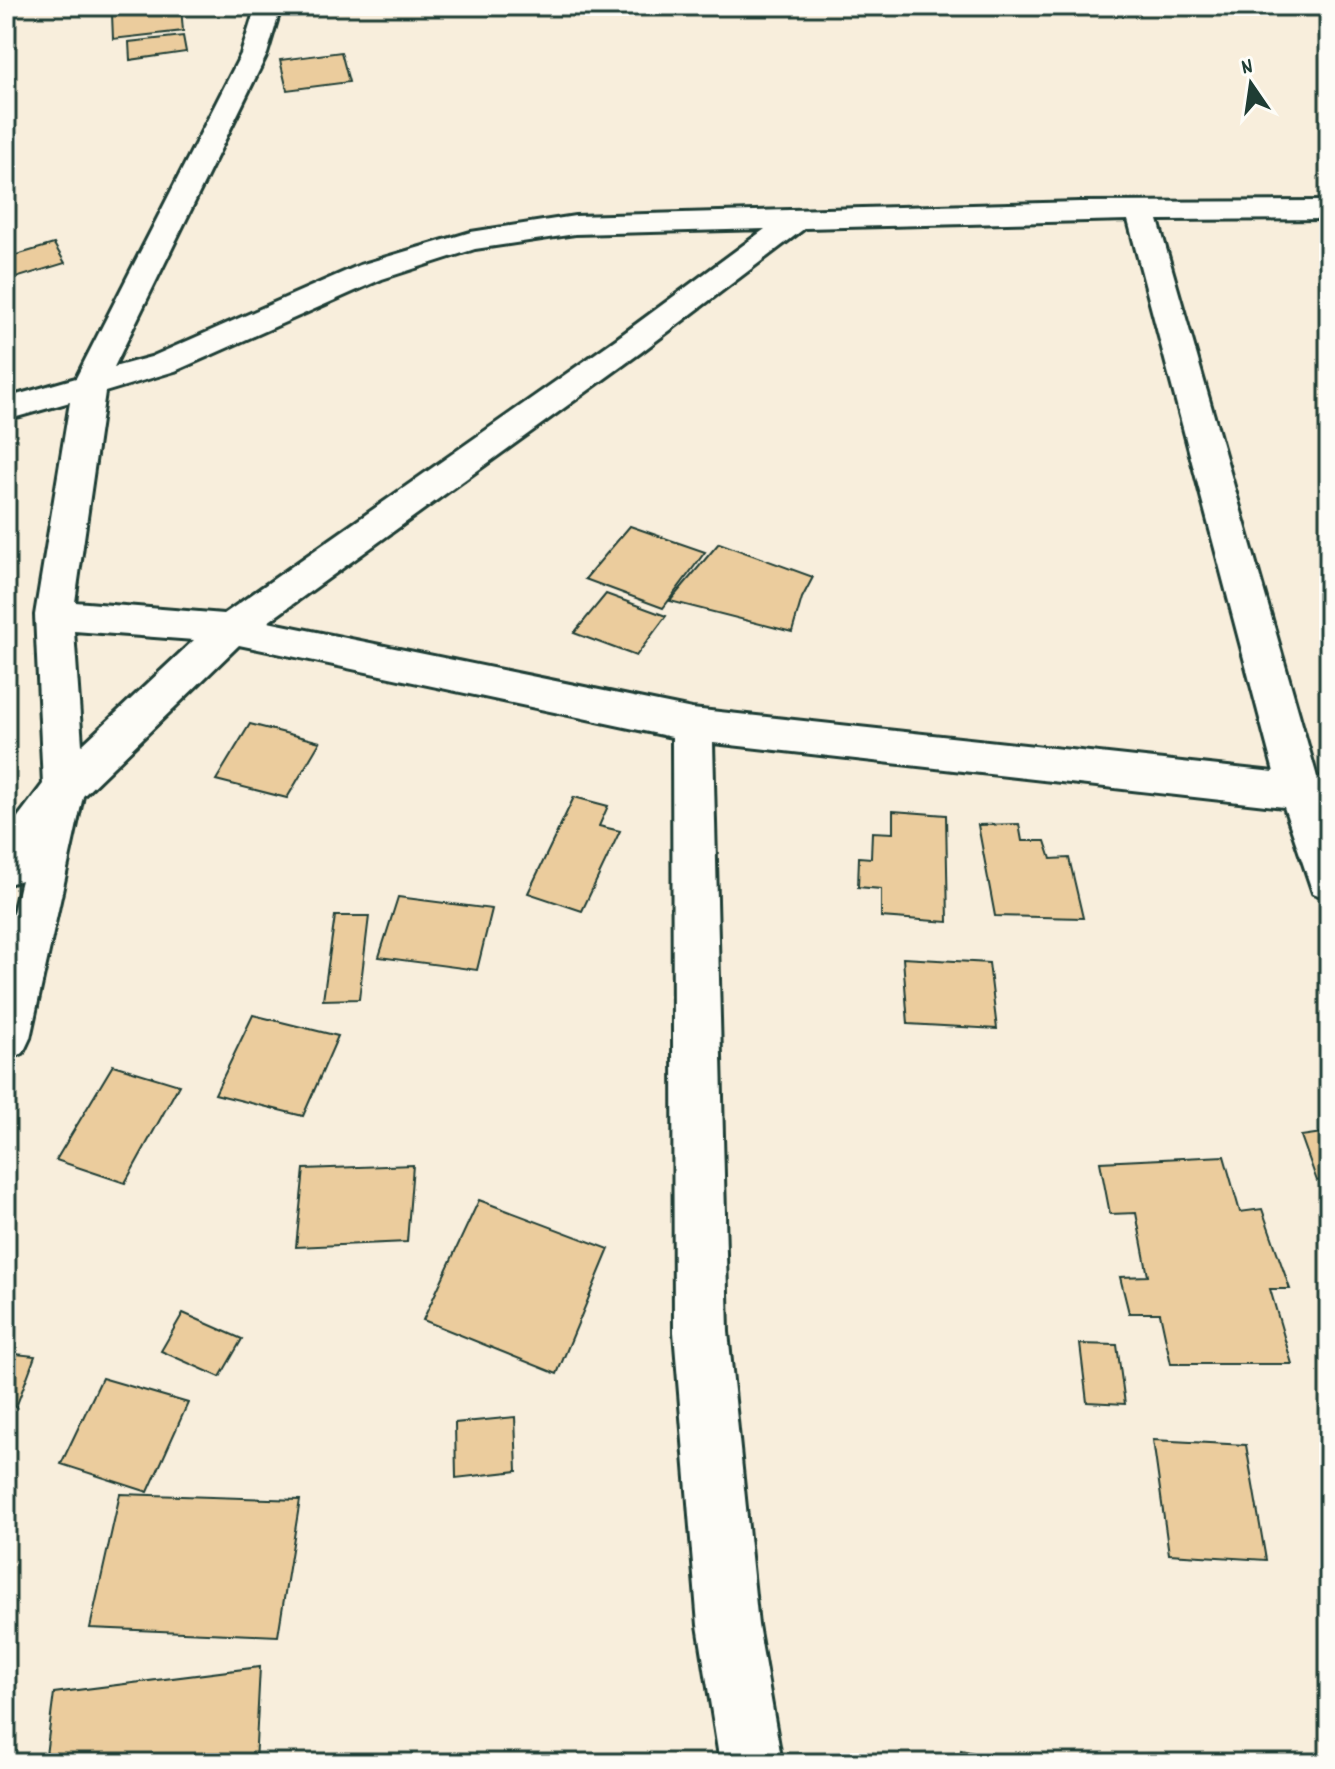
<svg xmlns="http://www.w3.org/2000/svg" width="1335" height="1769" viewBox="0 0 1335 1769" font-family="Dekko,sans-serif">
<rect width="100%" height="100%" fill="#f8eedc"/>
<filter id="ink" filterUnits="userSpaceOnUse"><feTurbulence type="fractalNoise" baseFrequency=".0125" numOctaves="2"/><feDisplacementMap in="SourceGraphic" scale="16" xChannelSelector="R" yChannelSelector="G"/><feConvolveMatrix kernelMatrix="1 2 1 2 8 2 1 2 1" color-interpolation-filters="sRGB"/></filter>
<g filter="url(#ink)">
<g fill="#ebcc9d" stroke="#1f3d34" stroke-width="2">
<path d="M181 7 183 31 113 39 112 14Z"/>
<path d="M183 36 186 52 130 60 129 42Z"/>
<path d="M341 52 349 82 287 90 280 60Z"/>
<path d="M54 244 65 263 6 281V258Z"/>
<path d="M630 526 705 552 663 608 585 579Z"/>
<path d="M719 543 813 577 802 598 792 632 670 601Z"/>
<path d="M606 594 666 616 636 656 574 633Z"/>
<path d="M250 724 320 742 287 798 216 780Z"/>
<path d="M574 797 608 806 599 826 620 831 582 911 528 893Z"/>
<path d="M893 811 946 815 948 922 881 917V889L858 887 859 857 871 858 872 832 893 833Z"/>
<path d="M1019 824 1022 841H1045L1051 859 1069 858 1083 918 995 916 978 825Z"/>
<path d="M398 897 492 909 477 970 379 957Z"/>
<path d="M335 916H369L359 999 323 1000Z"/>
<path d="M903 958 989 963 997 1029 908 1024Z"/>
<path d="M253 1015 338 1036 303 1116 215 1094Z"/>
<path d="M113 1065 179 1085 125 1183 56 1160Z"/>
<path d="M1329 1132V1179L1317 1181 1301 1136Z"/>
<path d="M1224 1156 1240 1212 1262 1209 1290 1289H1270L1292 1364H1171L1160 1313H1129L1120 1277 1148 1276 1136 1213 1110 1214 1100 1162Z"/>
<path d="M413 1165 407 1242 296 1247 304 1169Z"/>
<path d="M479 1200 609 1249 557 1374 423 1320Z"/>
<path d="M183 1313 242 1339 220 1377 161 1351Z"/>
<path d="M1080 1344 1117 1345 1125 1404 1087 1402Z"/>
<path d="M6 1353 35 1356 16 1407 6 1405Z"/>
<path d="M102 1378 188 1403 148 1492 61 1464Z"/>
<path d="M515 1417 517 1471 456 1478 455 1423Z"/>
<path d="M1153 1440 1246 1445 1266 1560 1169 1554Z"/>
<path d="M120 1494 300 1500 278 1636 90 1628Z"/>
<path d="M260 1667 255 1763H45L54 1693Z"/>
<path d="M961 1750 1018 1763H959Z"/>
</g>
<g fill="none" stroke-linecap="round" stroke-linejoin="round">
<defs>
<path id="minor" d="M256 6H329L325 11 279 14 267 54 114 367 151 357 360 265 471 232 575 216 1079 202 1329 201V219L1158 220 1317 777 1329 778V899L1313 893 1284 807 713 743 728 1332 758 1625 782 1763H720L698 1625 674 1332 672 737 239 645 83 796 30 1038 23 1053 6 1060V941L21 880 6 885V833L43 784 35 615 70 402 6 420V398L76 378 241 54ZM1128 220 1274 772 692 709 268 622 640 353 805 228ZM765 229 616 339 224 614 75 602 105 392 175 371 382 279 475 249 575 234ZM74 631 194 640 82 745Z"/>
</defs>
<use href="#minor" stroke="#1f3d34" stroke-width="6"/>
<use href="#minor" fill="#fdfcf7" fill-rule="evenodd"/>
</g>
</g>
<rect width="1335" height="1769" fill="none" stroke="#fdfcf7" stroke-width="32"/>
<rect x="16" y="16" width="1303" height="1737" fill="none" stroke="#1f3d34" stroke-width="3" filter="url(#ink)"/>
<g transform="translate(1251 84) rotate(347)" stroke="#fdfcf7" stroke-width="6" paint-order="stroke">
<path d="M0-6L14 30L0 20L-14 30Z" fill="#1f3d34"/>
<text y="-12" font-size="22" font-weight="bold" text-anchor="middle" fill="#1f3d34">N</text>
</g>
</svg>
